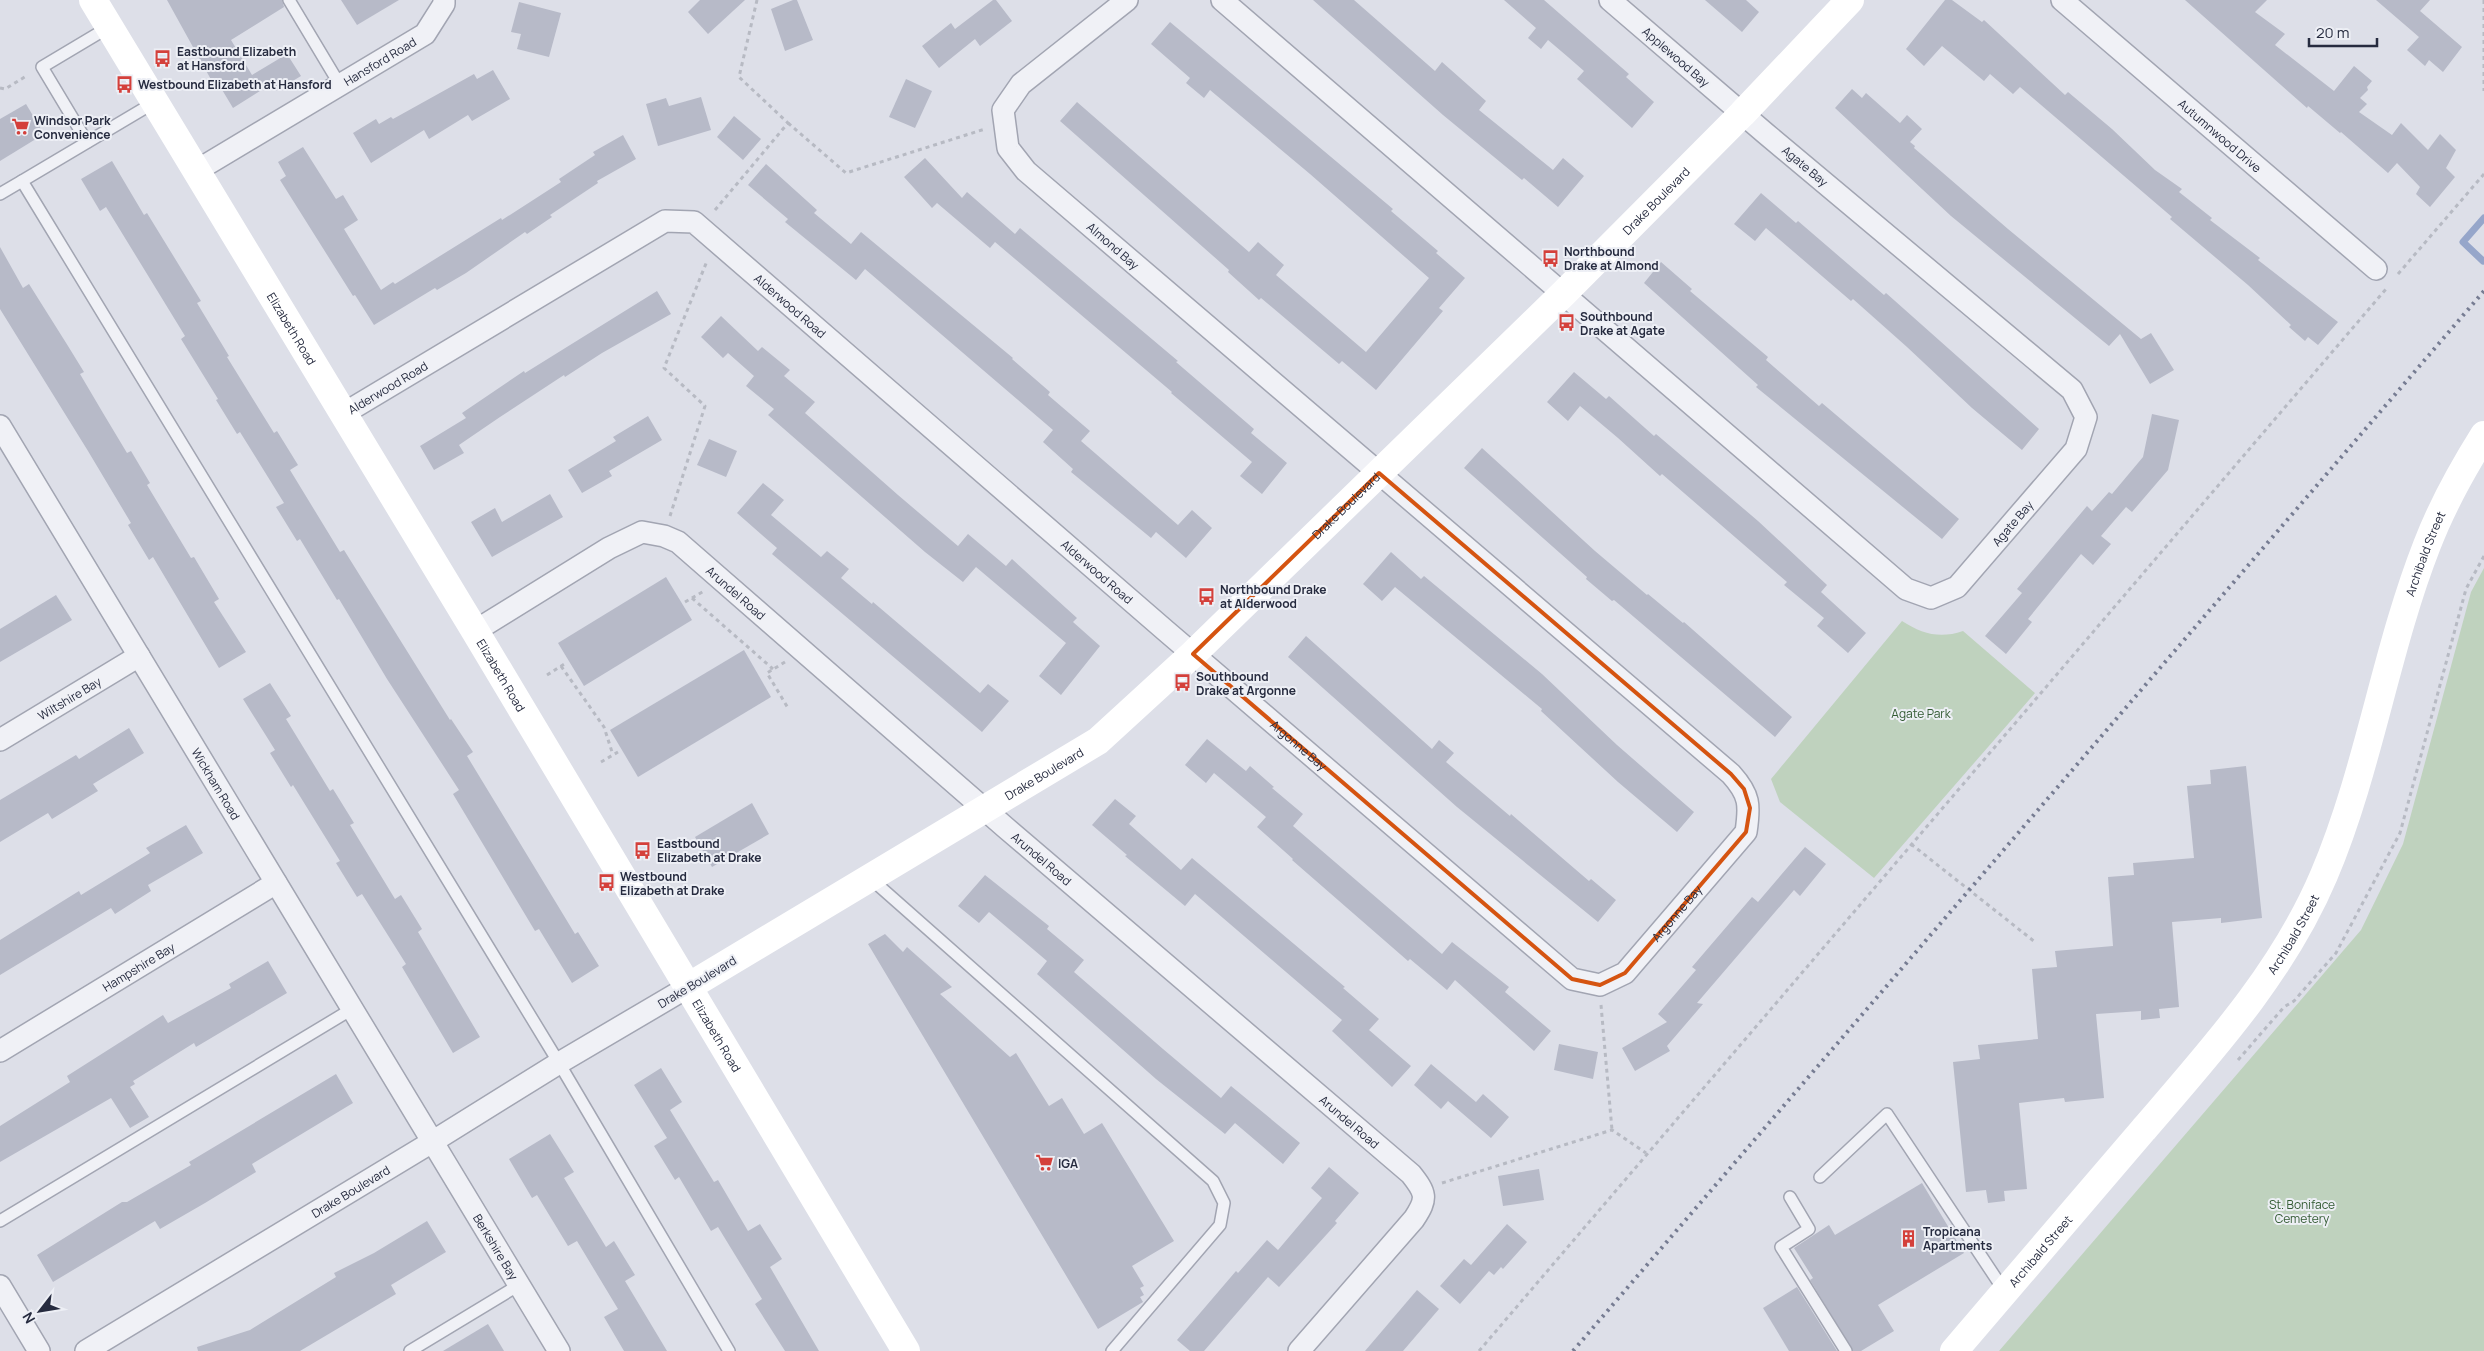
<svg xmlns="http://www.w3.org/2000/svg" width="2484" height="1351" viewBox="0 0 2484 1351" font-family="Manrope,sans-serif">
<rect width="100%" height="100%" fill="#dddfe8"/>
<g fill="#bfd2be">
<path d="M2484 568V1351H1999L2361 930 2403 844 2471 592Z"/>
<path d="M1902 621C1922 634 1940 639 1963 631L2035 693 1874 878 1780 802 1771 779Z"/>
</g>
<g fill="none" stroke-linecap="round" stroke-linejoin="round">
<path stroke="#96a6ca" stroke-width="7" d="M2483 261 2463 242 2484 218"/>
</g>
<g fill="#b7bac8">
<path d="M167 0H282L284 7 231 40 252 75 287 54 301 76 276 91 271 84 233 108 218 83 214 85Z"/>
<path d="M341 0H399L357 25Z"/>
<path d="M700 0H745L708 34 688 12Z"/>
<path d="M793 0H797L813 40 785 51 771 9Z"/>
<path d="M993 0H996L1012 21 980 46 975 39 939 68 922 46 951 23 955 29Z"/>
<path d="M1313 0H1354L1435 71 1442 62 1486 101 1479 110 1553 170 1563 158 1584 176 1558 207 1524 178 1522 180 1443 115Z"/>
<path d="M1504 0H1544L1629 74 1626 77 1654 102 1632 128 1577 79 1584 71 1568 57 1548 40 1541 49 1528 38 1536 28Z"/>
<path d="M1705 0H1746L1759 12 1742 32Z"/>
<path d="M1945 0H1952L1982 22 1984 20 2065 95 2068 92 2112 129 2155 170 2182 189 2179 192 2212 218 2210 220 2260 258 2258 260 2338 322 2318 345 2308 337 2305 341 2289 327 2291 325 2248 285 2170 219 2172 217 2020 87 2013 94 1990 74 1984 81 1942 46 1924 66 1906 49Z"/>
<path d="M2185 0H2267L2255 12 2285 34 2275 45 2334 91 2354 66 2372 81 2367 87 2368 90 2360 98 2367 104 2359 112 2392 135 2401 123 2428 150 2440 134 2456 150 2446 168 2455 177 2430 207 2416 194 2420 187 2397 163 2388 173 2341 132 2340 133 2308 106 2307 108Z"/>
<path d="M2376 0H2430L2420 11 2462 47 2443 72 2429 60 2425 66 2407 50 2419 37Z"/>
<path d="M519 2 561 13 549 57 517 49 521 34 511 32Z"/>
<path d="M1170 22 1393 209 1391 211 1438 251 1436 253 1465 278 1439 308 1443 311 1376 390 1342 361 1339 364 1261 298 1259 300 1228 272 1229 270 1060 121 1077 102 1249 252 1258 242 1284 265 1276 275 1366 352 1429 278 1310 174 1210 90 1204 98 1186 83 1190 78 1151 44Z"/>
<path d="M493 70 510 99 472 121 468 115 429 139 424 130 371 163 353 133 376 119 379 124 391 117 393 119 474 74 477 79Z"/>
<path d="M906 79 932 91 915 128 889 117Z"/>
<path d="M1852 89 1862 98 1866 93 1900 123 1907 115 1922 129 1910 142 1915 146 1914 148 2008 229 2141 339 2151 333 2174 370 2150 384 2120 334 2109 346 1951 216 1835 108Z"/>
<path d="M701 97 711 130 658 146 646 104 666 98 669 106Z"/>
<path d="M26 104 44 134 0 161V119Z"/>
<path d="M734 116 761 139 743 160 717 137Z"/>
<path d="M623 135 636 159 597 181 598 183 550 215 552 217 527 234 525 232 466 273 437 290 435 288 374 325 355 295 353 296 280 180 286 176 278 162 303 147 336 199 343 195 358 220 344 229 381 290 393 282 395 284 501 218 502 220 561 182 559 179 595 155 593 152Z"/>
<path d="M925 158 962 198 967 192 1015 234 1020 228 1178 361 1176 362 1254 429 1251 433 1287 463 1262 494 1240 476 1252 462 1171 393 1172 392 995 242 990 248 937 203 932 208 904 177Z"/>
<path d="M112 161 144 215 147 213 201 301 197 303 229 356 227 357 274 433 277 431 298 465 290 470 340 552 344 550 450 720 451 719 473 752 467 756 575 934 578 932 599 966 572 983 539 929 535 931 453 794 459 790 387 679 339 599 337 600 300 539 297 541 276 507 284 503 240 432 237 434 216 400 218 399 181 339 185 336 106 207 100 211 81 179Z"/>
<path d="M766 164 817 210 814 213 851 244 861 232 1013 358 1012 359 1050 392 1048 395 1090 431 1081 441 1178 525 1192 510 1212 528 1186 558 1156 532 1151 538 1071 472 1073 469 1043 442 1053 430 865 269 856 280 785 222 788 219 748 185Z"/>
<path d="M1761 193 1796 223 1798 221 1884 295 1886 293 2039 429 2022 450 1972 408 1907 347 1853 299 1851 301 1766 228 1755 241 1734 224Z"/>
<path d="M0 247 23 288 29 284 68 346 84 372 80 374 103 413 127 453 131 451 150 483 147 485 191 558 194 557 219 599 214 602 246 652 219 668 153 557 149 560 128 525 131 523 88 451 0 309Z"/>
<path d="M1661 262 1692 289 1690 291 1768 357 1766 360 1819 406 1822 403 1959 519 1942 539 1756 387 1758 385 1644 283Z"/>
<path d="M657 291 671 314 602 353 565 377 564 375 500 417 459 445 464 453 434 470 420 446 466 418 462 413 524 371 525 373Z"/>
<path d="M721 316 758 351 762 347 790 370 784 376 815 402 805 413 898 495 958 546 968 534 1006 566 1012 559 1077 618 1073 622 1100 646 1061 695 1039 676 1066 643 976 567 963 582 925 552 768 415 774 409 746 386 754 376 728 353 723 358 701 337Z"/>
<path d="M1574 372 1606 399 1609 396 1654 436 1656 434 1758 521 1827 585 1821 592 1866 633 1848 653 1817 626 1824 618 1784 585 1787 582 1662 474 1660 476 1618 438 1580 406 1568 421 1547 402Z"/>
<path d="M2152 414 2179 420 2168 470 2132 512 2126 507 2101 536 2111 544 2093 565 2081 554 2028 619 2032 622 2006 654 1985 636 2022 593 2017 589 2087 506 2092 511 2109 492 2112 494 2143 457Z"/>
<path d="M648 416 662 440 609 471 612 476 582 493 568 470 616 441 613 437Z"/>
<path d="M709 439 737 451 726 477 697 465Z"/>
<path d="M1482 448 1595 551 1647 595 1648 594 1683 623 1684 622 1792 717 1775 737 1614 600 1612 601 1586 579 1587 577 1464 468Z"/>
<path d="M763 483 784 500 771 515 821 557 827 551 849 569 841 578 872 604 873 602 980 693 988 684 1009 701 982 732 772 554 777 548 737 513Z"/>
<path d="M550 494 563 517 492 557 471 522 495 508 502 522Z"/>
<path d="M1391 552 1421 579 1424 576 1542 674 1617 745 1694 812 1677 832 1618 782 1541 711 1542 709 1395 587 1382 601 1363 584Z"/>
<path d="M666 577 692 620 584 686 558 643Z"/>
<path d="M56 595 72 620 0 662V629Z"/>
<path d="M1306 636 1432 749 1439 740 1454 753 1446 762 1510 816 1511 814 1589 881 1591 879 1616 900 1598 922 1457 807 1288 657Z"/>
<path d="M744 650 771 697 638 777 610 730Z"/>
<path d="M270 683 291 716 286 719 330 791 333 789 354 823 350 825 395 899 401 895 422 929 418 932 480 1037 453 1053 402 967 406 964 362 894 357 897 336 863 340 861 293 785 291 787 270 753 275 750 243 699Z"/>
<path d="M129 728 144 753 93 784 98 791 52 819 48 813 0 842V800L76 755 79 759Z"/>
<path d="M1207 739 1246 771 1250 766 1274 787 1272 788 1303 814 1293 826 1442 954 1452 942 1509 987 1505 992 1551 1031 1534 1051 1455 980 1447 990 1410 959 1408 961 1292 860 1293 859 1257 827 1266 817 1214 773 1206 783 1185 765Z"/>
<path d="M2246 766 2262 918 2221 923V918L2172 922 2179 1007 2159 1009 2160 1018 2141 1020V1011L2096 1014 2104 1098 2065 1102 2064 1098 2019 1103 2027 1189 2004 1191 2005 1201 1988 1203 1986 1190 1966 1192 1953 1062 1980 1059 1978 1045 2038 1039 2032 969 2057 967 2055 951 2113 946 2108 877 2134 875 2133 863 2194 858 2187 786 2211 784 2210 770Z"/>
<path d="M1115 799 1136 816 1129 824 1181 870 1192 858 1345 987 1343 988 1379 1019 1369 1030 1411 1066 1392 1087 1332 1031 1342 1020 1195 894 1185 906 1125 856 1127 855 1092 825Z"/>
<path d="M752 803 769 834 712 867 695 837Z"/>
<path d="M186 825 203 853 148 885 151 891 115 914 111 908 0 975V940L79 891 81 895 150 853 146 848Z"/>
<path d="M1805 847 1826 864 1800 896 1794 890 1697 1003 1703 1004 1667 1046 1670 1051 1635 1071 1622 1048 1667 1022 1658 1014 1696 970 1692 967 1752 897 1758 902Z"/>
<path d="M985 875 1049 926 1047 929 1084 960 1074 972 1163 1049 1221 1098 1231 1086 1300 1143 1283 1164 1235 1123 1225 1134 1156 1079 1037 974 1047 961 989 912 979 923 958 906Z"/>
<path d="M885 934 903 952 907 947 952 987 940 994 1010 1057 1016 1053 1049 1106 1062 1098 1084 1134 1102 1123 1174 1241 1132 1266 1144 1286 1140 1288 1144 1295 1140 1297 1143 1302 1098 1329 868 944Z"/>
<path d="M268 961 287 993 196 1047 194 1043 133 1081 135 1084 130 1087 149 1117 130 1128 111 1098 0 1162V1126L70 1082 67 1076 163 1015 168 1023 231 988 229 984Z"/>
<path d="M1559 1044 1598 1052 1593 1079 1554 1070Z"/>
<path d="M1431 1064 1476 1102 1483 1094 1509 1117 1491 1138 1448 1101 1441 1109 1414 1085Z"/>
<path d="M661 1068 682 1102 670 1110 714 1182 718 1180 748 1231 760 1224 782 1259 770 1267 819 1351H785L755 1304 762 1299 718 1227 711 1231 679 1177 675 1180 654 1146 667 1138 634 1085Z"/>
<path d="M336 1074 353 1103 252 1164 256 1172 205 1203 160 1229 155 1221 53 1282 37 1255 122 1202H127L191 1165 189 1162Z"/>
<path d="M550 1134 574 1172 564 1178 606 1247 614 1241 635 1275 625 1281 667 1351H624L604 1317 618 1309 577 1241 568 1246 537 1195 532 1198 509 1159Z"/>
<path d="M1329 1167 1359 1193 1335 1221 1337 1223 1279 1287 1268 1277 1204 1351H1190L1177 1340 1236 1271 1238 1273 1267 1240 1278 1250 1322 1198 1311 1188Z"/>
<path d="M1539 1169 1544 1200 1503 1206 1498 1176Z"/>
<path d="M1922 1183 1964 1253 1878 1305 1894 1331 1861 1351H1853L1810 1280 1813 1278 1794 1248 1829 1225 1835 1235Z"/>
<path d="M427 1221 446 1252 391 1285 396 1294 300 1351H198L197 1347 250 1330 336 1277 334 1273 374 1253Z"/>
<path d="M1507 1224 1527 1242 1503 1269 1501 1267 1494 1275 1489 1271 1460 1304 1440 1286 1464 1259 1471 1265Z"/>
<path d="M1797 1287 1837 1351H1789L1763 1308Z"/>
<path d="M1417 1290 1439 1309 1403 1351H1365Z"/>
<path d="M488 1324 504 1351H443Z"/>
</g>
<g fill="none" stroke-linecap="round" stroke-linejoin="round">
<defs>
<g id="lane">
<path d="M289 0 340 85"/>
<path d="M155 102 22 181 559 1063 729 1351"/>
<path d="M87 142 42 67 109 27"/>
<path d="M0 194 22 181"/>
<path d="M870 878 1213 1181 1224 1203 1220 1225 1112 1351"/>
<path d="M1820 1177 1887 1114 2005 1292"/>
<path d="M1790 1197 1809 1229 1781 1247 1846 1351"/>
<path d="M0 1221 352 1009"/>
<path d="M410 1351 519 1285"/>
</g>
<g id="street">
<path id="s1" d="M1222 0 1906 589 1931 598 1957 587 2076 449 2086 417 2072 390 1765 133 1610 0"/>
<path id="s2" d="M2062 0 2376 269"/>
<path id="s3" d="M196 171 425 34 444 4V0"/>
<path id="s4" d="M343 414 665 221 694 222 1166 631 1572 979 1600 985 1625 973 1746 832C1750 805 1750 795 1731 774L1026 171 1008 148 1003 110 1021 84 1127 0"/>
<path id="s5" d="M0 426 559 1351"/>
<path id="s6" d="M475 631 609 548 642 532 664 536 678 542 1006 828 1411 1174C1426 1193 1428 1198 1414 1219L1299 1351"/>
<path id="s7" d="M0 740 139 656"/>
<path id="s8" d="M0 1051 276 883"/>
<path d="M0 1286 39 1351"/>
<path id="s9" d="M86 1351 432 1142 559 1063 688 987"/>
</g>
</defs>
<use href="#lane" stroke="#a2a5b2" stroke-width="14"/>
<use href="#street" stroke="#a2a5b2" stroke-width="24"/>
<g stroke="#b7bac3" stroke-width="3" stroke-dasharray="4 4" stroke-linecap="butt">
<path d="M2484 0V91"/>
<path d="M0 88 5 89 28 75"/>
<path d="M788 123 846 173 985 129"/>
<path d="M715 210 788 123 739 77 757 0"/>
<path d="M2398 274 2484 174"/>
<path d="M670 516 705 406 664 368 707 261"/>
<path d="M692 598 773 669"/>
<path d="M685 602 704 591"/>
<path d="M785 662 767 673 788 708"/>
<path d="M561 666 604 727 613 755"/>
<path d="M547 675 566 663"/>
<path d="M601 762 618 752"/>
<path d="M1911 844 2035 942"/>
<path d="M1601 1005 1612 1130"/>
<path d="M2238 1060 2284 1007 2294 1001 2336 953 2400 833 2466 589 2484 556"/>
<path d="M1442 1183 1612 1130 1646 1153"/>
<path d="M1479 1351 2386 289"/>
</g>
<use href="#lane" stroke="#f0f1f6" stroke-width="11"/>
<use href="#street" stroke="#f0f1f6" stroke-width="21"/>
<g stroke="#fff" stroke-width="28">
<path id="s10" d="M93 0 475 631 906 1351"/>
<path id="s11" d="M688 987 1098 741 1193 654 1564 293 1742 114 1850 0"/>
<path id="s12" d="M1954 1351C2018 1277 2081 1203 2144 1129 2212 1050 2283 972 2324 875 2369 769 2385 652 2427 545 2442 506 2462 470 2484 435"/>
</g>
<path stroke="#767c92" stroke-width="4" stroke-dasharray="2.5 5" stroke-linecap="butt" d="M1573 1351 2484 291"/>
</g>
<path fill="none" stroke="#d55411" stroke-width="4" stroke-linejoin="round" d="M1379 473 1731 774 1744 789 1750 808 1746 832 1625 973 1600 985 1572 979 1193 654Z"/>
<defs>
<symbol id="bus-bare" viewBox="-9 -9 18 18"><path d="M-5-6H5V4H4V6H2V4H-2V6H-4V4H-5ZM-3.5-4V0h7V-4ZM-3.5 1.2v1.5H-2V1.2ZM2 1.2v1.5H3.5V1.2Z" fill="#d4403b" stroke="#edeff5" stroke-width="2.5" paint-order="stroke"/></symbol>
<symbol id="supermarket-bare" viewBox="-9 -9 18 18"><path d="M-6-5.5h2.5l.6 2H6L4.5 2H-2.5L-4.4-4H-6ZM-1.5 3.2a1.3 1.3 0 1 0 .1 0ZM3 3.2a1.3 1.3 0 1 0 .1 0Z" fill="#d4403b" stroke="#edeff5" stroke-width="2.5" paint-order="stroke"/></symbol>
<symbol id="building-bare" viewBox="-9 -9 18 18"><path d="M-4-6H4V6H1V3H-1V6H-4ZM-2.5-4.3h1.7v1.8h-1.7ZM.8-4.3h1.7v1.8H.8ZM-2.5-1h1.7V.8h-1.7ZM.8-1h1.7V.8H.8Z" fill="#d4403b" stroke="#edeff5" stroke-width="2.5" paint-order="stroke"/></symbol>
</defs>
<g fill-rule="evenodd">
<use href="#bus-bare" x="150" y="46" width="25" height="25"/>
<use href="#bus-bare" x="112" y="72" width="25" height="25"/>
<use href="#supermarket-bare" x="8" y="114" width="25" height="25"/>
<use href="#bus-bare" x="1538" y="246" width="25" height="25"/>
<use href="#bus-bare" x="1554" y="310" width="25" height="25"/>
<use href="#bus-bare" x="1194" y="584" width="25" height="25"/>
<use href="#bus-bare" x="1170" y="670" width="25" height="25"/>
<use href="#bus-bare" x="630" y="838" width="25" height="25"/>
<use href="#bus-bare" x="594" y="870" width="25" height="25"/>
<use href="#supermarket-bare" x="1032" y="1150" width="25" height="25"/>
<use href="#building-bare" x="1896" y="1226" width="25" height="25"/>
</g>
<g text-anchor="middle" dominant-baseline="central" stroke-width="4" stroke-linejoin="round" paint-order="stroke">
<g font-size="12" font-weight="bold" fill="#262b3f" stroke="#edeff5" text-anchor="start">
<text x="177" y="51">Eastbound Elizabeth<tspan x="177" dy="14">at Hansford</tspan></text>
<text x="138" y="84">Westbound Elizabeth at Hansford</text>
<text x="34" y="120">Windsor Park<tspan x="34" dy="14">Convenience</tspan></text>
<text x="1564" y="251">Northbound<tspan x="1564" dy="14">Drake at Almond</tspan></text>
<text x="1580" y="316">Southbound<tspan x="1580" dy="14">Drake at Agate</tspan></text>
<text x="1220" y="589">Northbound Drake<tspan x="1220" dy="14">at Alderwood</tspan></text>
<text x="1196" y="676">Southbound<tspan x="1196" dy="14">Drake at Argonne</tspan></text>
<text x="657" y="843">Eastbound<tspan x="657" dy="14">Elizabeth at Drake</tspan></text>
<text x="620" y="876">Westbound<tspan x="620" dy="14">Elizabeth at Drake</tspan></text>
<text x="1058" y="1163">IGA</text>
<text x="1923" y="1231">Tropicana<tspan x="1923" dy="14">Apartments</tspan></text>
</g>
<g font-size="12" fill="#262b3f" stroke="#edeff5">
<text transform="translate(1676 57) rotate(41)">Applewood Bay</text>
<text stroke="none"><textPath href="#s3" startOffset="214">Hansford Road</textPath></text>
<text stroke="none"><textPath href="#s2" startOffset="208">Autumnwood Drive</textPath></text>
<text transform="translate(1805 166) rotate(40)">Agate Bay</text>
<text stroke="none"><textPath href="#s11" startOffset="1255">Drake Boulevard</textPath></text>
<text transform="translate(1113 246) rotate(41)">Almond Bay</text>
<text stroke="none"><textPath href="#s4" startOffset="532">Alderwood Road</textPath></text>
<text stroke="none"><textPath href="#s10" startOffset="384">Elizabeth Road</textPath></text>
<text stroke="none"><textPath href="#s4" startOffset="52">Alderwood Road</textPath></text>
<text stroke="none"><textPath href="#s11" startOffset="820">Drake Boulevard</textPath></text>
<text stroke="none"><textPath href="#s1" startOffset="1042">Agate Bay</textPath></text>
<text stroke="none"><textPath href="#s12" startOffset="942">Archibald Street</textPath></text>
<text stroke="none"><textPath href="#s4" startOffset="938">Alderwood Road</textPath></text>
<text stroke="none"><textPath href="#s6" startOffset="309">Arundel Road</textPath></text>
<text stroke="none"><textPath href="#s10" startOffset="789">Elizabeth Road</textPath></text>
<text stroke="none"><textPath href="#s7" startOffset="81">Wiltshire Bay</textPath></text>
<text stroke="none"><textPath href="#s4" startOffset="1204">Argonne Bay</textPath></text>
<text stroke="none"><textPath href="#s11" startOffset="415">Drake Boulevard</textPath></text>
<text stroke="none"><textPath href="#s5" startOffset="418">Wickham Road</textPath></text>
<text stroke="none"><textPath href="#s6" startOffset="714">Arundel Road</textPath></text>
<text stroke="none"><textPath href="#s4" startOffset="1699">Argonne Bay</textPath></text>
<text stroke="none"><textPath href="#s12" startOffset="538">Archibald Street</textPath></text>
<text stroke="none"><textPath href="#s8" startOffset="162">Hampshire Bay</textPath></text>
<text transform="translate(697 982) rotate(-31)">Drake Boulevard</text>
<text stroke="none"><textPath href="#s10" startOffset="1209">Elizabeth Road</textPath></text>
<text stroke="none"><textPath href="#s6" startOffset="1119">Arundel Road</textPath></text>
<text stroke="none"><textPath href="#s9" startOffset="309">Drake Boulevard</textPath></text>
<text stroke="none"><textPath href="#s5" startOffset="959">Berkshire Bay</textPath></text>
<text stroke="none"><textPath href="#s12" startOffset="132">Archibald Street</textPath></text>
</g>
<g font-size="12" fill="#335b33" stroke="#edeff5">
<text x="1921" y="713">Agate Park</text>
<text x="2302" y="1204">St. Boniface<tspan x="2302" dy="14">Cemetery</tspan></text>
</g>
</g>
<g transform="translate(40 1311) rotate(239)" stroke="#edeff5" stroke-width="4" paint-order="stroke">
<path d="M0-4L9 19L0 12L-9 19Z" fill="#262b3f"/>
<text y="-8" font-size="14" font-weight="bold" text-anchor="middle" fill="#262b3f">N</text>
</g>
<path d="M2309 38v8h68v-8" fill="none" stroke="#262b3f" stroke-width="2.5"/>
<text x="2316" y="38" font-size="15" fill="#262b3f" stroke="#edeff5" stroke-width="4" paint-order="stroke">20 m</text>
</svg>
